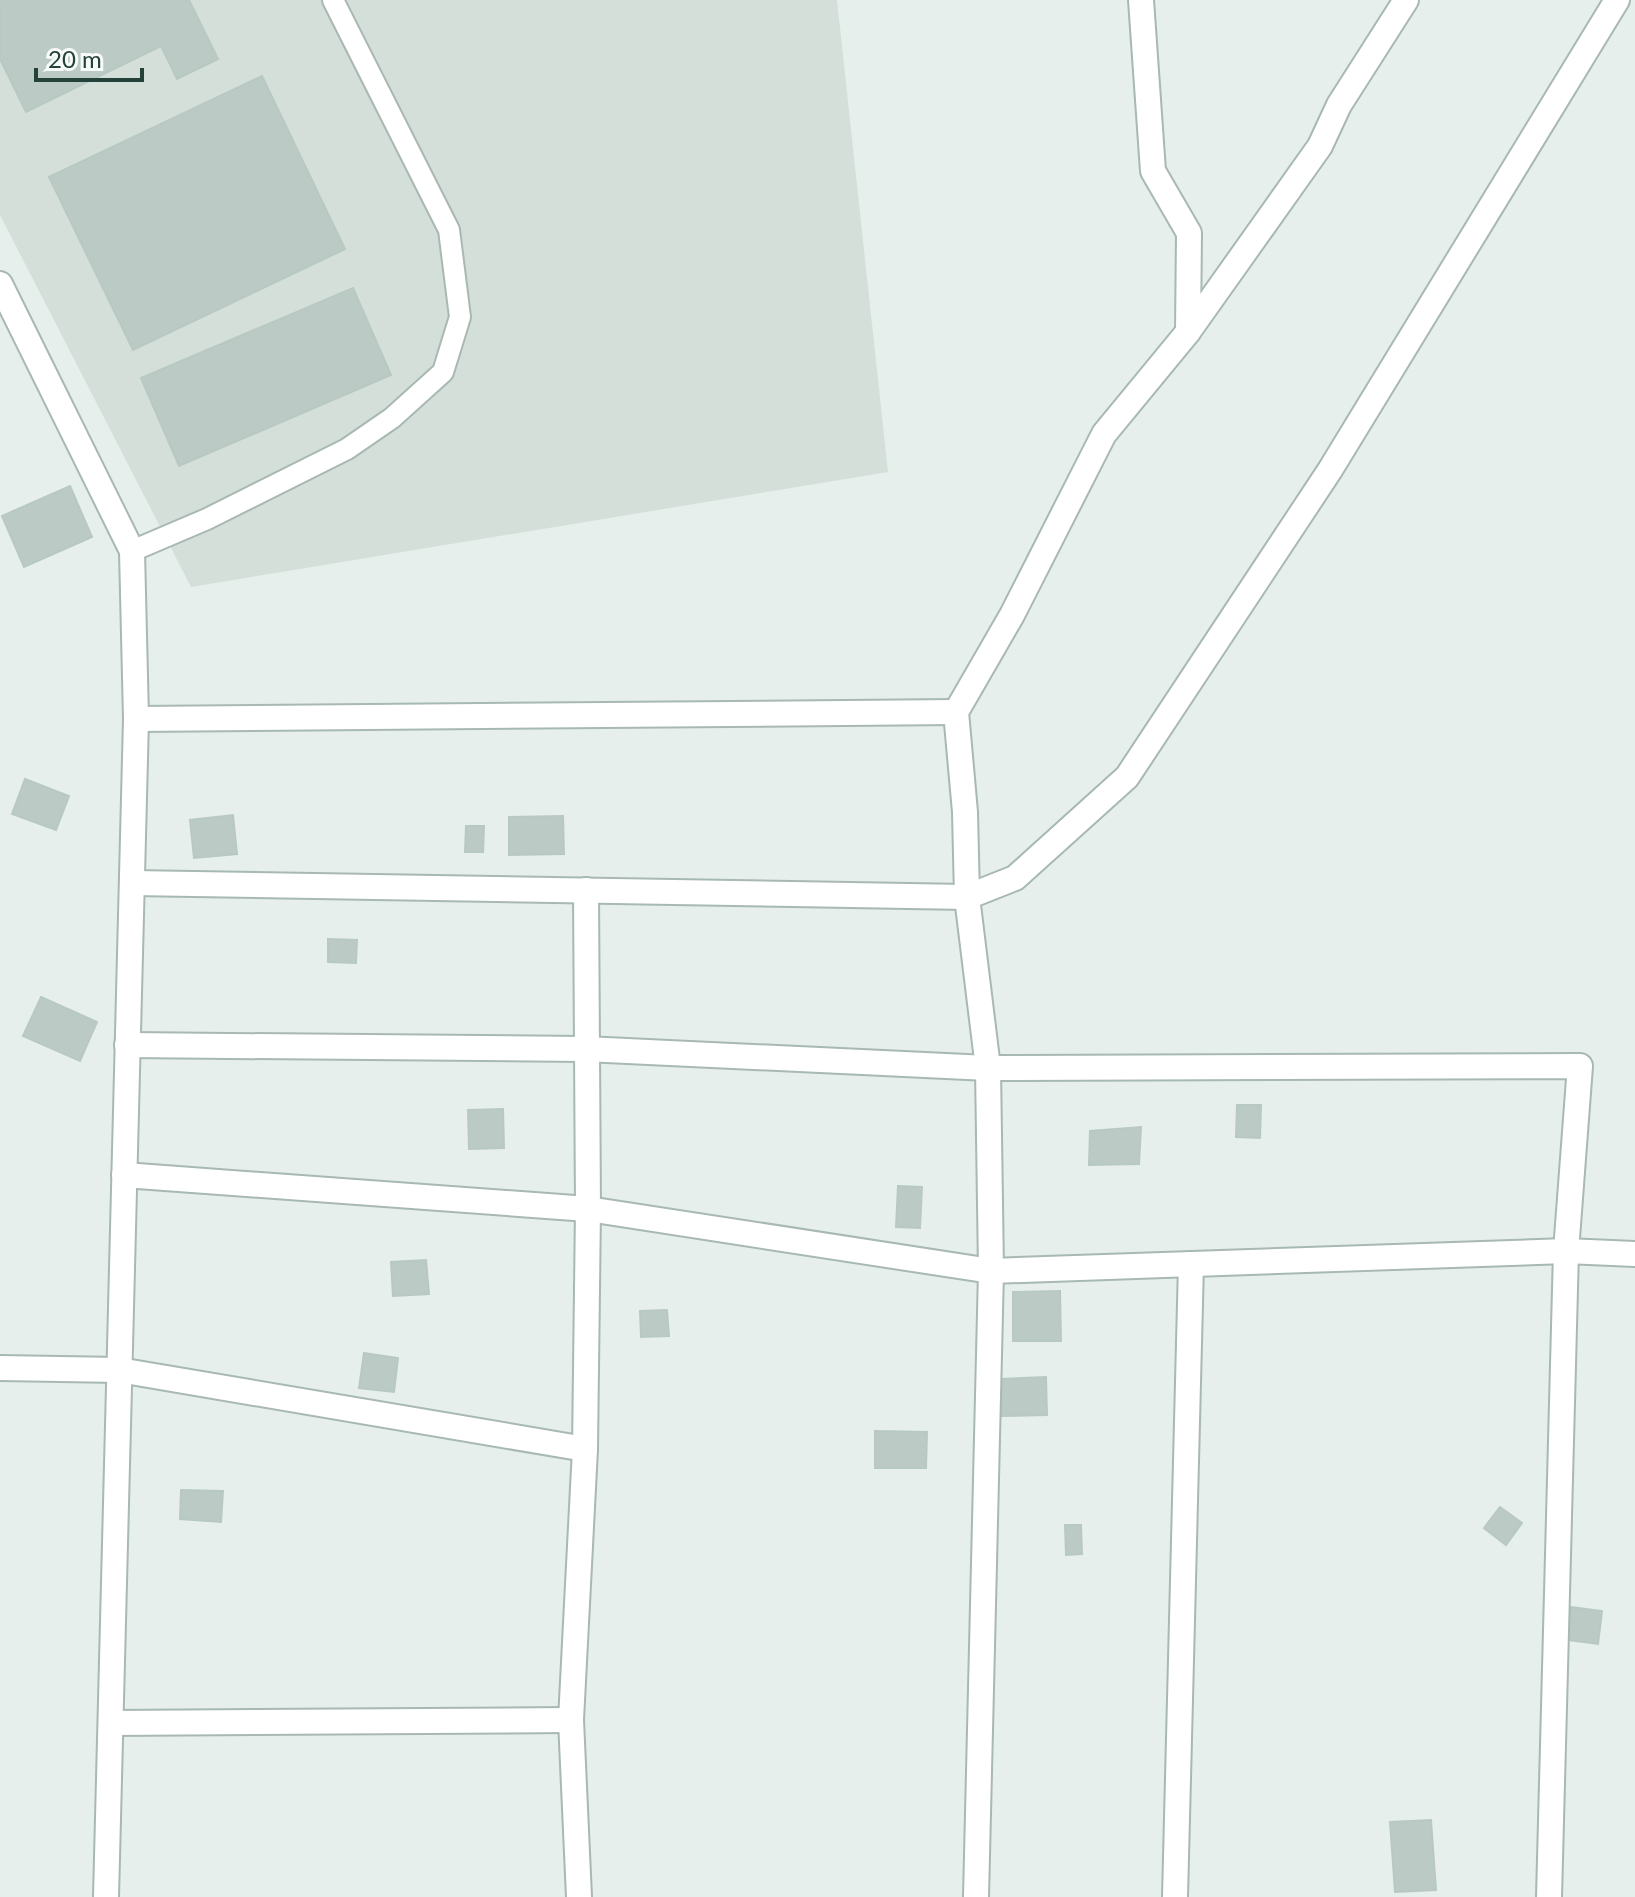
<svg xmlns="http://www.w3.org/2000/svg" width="1635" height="1897" viewBox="0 0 1635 1897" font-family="Lato,sans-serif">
<rect width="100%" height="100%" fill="#e6efeb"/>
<path fill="#d4dfda" d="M0 0H837L888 472 191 587 0 215Z"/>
<g fill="#bbcac4" stroke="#b8c9c2" stroke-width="2">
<path d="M0 0H189L218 59 177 79 161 46 26 112 0 59Z"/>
<path d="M262 76 345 249 133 350 49 177Z"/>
<path d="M353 288 391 375 179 466 141 378Z"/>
<path d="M70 486 92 537 24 567 2 516Z"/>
<path d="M25 779 69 796 56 830 12 814Z"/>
<path d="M233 815 237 854 194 858 190 820Z"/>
<path d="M563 816 564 854 509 855V817Z"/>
<path d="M466 826H484L483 852H465Z"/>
<path d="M328 939 357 940 356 963 328 962Z"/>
<path d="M41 997 97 1022 80 1061 23 1036Z"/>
<path d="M1237 1105H1261L1260 1138 1236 1137Z"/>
<path d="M503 1109 504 1148 469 1149 468 1110Z"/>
<path d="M1141 1127 1139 1164 1089 1165 1090 1131Z"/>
<path d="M898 1186 922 1187 920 1228 896 1227Z"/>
<path d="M426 1260 429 1294 393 1296 391 1262Z"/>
<path d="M1060 1291 1061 1341H1013V1292Z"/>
<path d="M667 1310 669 1336 641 1337 640 1311Z"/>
<path d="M364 1353 398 1358 394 1392 359 1388Z"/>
<path d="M1046 1377 1047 1415 1002 1416 1001 1379Z"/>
<path d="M875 1431 927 1432 926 1468H875Z"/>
<path d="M181 1490 223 1491 221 1522 180 1519Z"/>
<path d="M1500 1507 1522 1523 1506 1545 1484 1528Z"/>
<path d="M1065 1525H1081L1082 1554 1066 1555Z"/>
<path d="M1571 1607 1602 1611 1598 1644 1567 1640Z"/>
<path d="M1431 1820 1436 1890 1395 1892 1390 1822Z"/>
</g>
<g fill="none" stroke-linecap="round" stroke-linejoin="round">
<defs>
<path id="service" d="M132 551 207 519 347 449 392 418 443 372 460 317 449 230 333 0"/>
<g id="minor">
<path d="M1141 0 1153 171 1189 233 1188 332"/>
<path d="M0 284 132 551 136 719 106 1897"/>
<path d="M136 719 956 712"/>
<path d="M132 883 967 897 1015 878 1127 777 1330 470 1617 0"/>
<path d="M127 1045 585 1049 988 1068 1580 1066 1566 1251 1549 1897"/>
<path d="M124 1175 588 1209 991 1271 1566 1251 1635 1254"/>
<path d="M0 1368 119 1370 585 1449"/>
<path d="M111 1723 571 1720"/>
<path d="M579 1897 571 1720 585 1449 588 1209 586 890"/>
<path d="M976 1897 991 1271 988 1068 967 897 965 812 956 712 1012 615 1104 434 1188 332 1320 146 1339 105 1406 0"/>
<path d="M1175 1897 1191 1264"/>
</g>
</defs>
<use href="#service" stroke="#a8b8b2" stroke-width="24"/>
<use href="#minor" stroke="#a8b8b2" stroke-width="28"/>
<use href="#service" stroke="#fff" stroke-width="20"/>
<use href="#minor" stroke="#fff" stroke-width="24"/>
</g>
<path d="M36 68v12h106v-12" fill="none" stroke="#24423a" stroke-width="4"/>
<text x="48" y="68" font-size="24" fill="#24423a" stroke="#f7fbf9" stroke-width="6" paint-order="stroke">20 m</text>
</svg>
